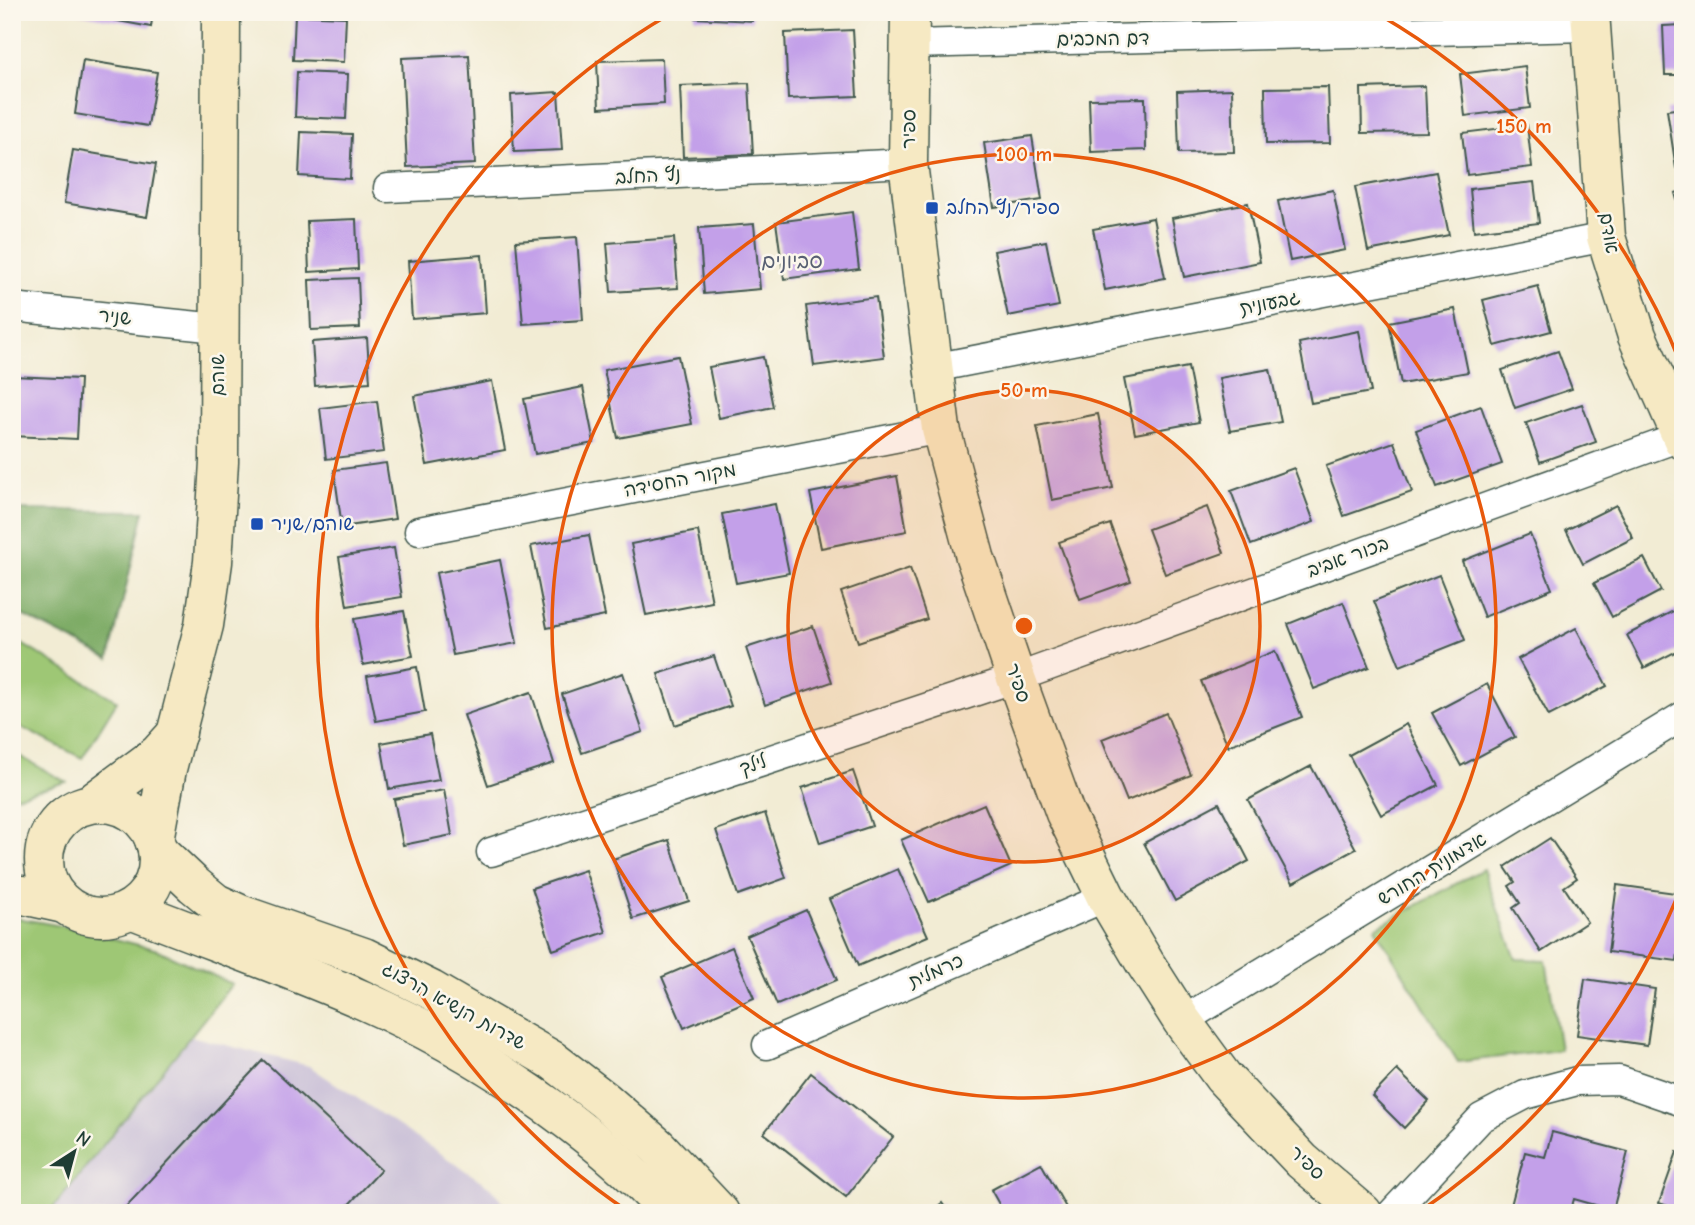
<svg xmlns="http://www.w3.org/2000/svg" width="1695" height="1225" viewBox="0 0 1695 1225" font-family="'Comic Neue','Playpen Sans Hebrew',sans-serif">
<rect width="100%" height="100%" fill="#fbf7ec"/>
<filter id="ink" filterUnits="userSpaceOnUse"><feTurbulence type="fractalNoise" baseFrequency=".0143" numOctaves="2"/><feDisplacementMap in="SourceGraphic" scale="14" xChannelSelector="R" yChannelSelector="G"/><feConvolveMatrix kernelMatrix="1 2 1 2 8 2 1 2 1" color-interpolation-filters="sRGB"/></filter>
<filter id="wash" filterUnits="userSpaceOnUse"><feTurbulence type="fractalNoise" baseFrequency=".00686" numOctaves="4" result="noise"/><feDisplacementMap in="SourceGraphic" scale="28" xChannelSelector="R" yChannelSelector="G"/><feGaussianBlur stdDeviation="1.57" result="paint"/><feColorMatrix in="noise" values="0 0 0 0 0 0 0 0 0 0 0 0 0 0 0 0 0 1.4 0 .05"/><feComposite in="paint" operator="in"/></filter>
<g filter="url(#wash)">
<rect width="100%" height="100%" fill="#f2ecd4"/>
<path fill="#c9bfd7" d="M12 1010 111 1016 309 1066 490 1187 513 1213H12Z"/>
<g fill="#9ec774" stroke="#5e8254" stroke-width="2">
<path d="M12 638 117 701 82 758 12 723Z"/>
<path d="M12 752 66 782 17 796 12 794Z"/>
<path d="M1483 869 1516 959 1546 960 1560 1050 1458 1062 1375 928Z"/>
<path d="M12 917 72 928 158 950 232 984 49 1213H12Z"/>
</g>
<path fill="#7eac66" stroke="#4e744d" stroke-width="2" d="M12 510 144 511 109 659 12 610Z"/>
<g id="blocks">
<g fill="#c3a0e9">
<path d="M69 12H153L151 27Z"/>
<path d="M422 12H479V17L422 14Z"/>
<path d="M496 12H558V18L496 15Z"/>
<path d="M695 12H752V21L695 18Z"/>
<path d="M295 15 346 17 344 62 293 60Z"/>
<path d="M1683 25V75H1665L1663 26Z"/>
<path d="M853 30 857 96 788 99 785 33Z"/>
<path d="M469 55 475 164 407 167 402 58Z"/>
<path d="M662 59 664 104 599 108 597 61Z"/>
<path d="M83 60 157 72 148 126 75 114Z"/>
<path d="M1525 66 1530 108 1465 116 1460 74Z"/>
<path d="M297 72 348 74 346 119 295 117Z"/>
<path d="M749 83 753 154 683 157 680 86Z"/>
<path d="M1425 86 1427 132 1362 133 1361 88Z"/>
<path d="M1328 87 1330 143 1266 144 1265 88Z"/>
<path d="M1232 89 1234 152 1179 153 1177 91Z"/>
<path d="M558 92 562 150 514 152 511 95Z"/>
<path d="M1145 98 1146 150 1091 152 1089 99Z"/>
<path d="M1683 108V167L1676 168 1667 110Z"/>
<path d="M1527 125 1532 167 1467 175 1462 133Z"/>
<path d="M301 132 352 134 350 179 299 176Z"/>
<path d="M1032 136 1042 200 994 207 984 143Z"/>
<path d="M73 150 156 164 147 217 64 203Z"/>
<path d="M1436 172 1449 235 1368 251 1355 187Z"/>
<path d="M1534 182 1539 223 1474 231 1470 189Z"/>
<path d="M1333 190 1345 250 1290 261 1278 201Z"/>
<path d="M1683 191V217H1682L1675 193Z"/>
<path d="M1248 203 1260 262 1184 277 1172 218Z"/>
<path d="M852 212 859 269 784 279 776 222Z"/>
<path d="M1153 218 1165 278 1105 290 1093 229Z"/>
<path d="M356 219 358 269 309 272 307 221Z"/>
<path d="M754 224 760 289 704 294 699 228Z"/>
<path d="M577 237 583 320 523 324 516 241Z"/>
<path d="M674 238 678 288 611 292 607 243Z"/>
<path d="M1046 241 1059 306 1008 316 994 251Z"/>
<path d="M482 255 486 313 412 319 408 261Z"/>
<path d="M358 278 360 328 311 330 309 280Z"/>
<path d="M1538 286 1551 331 1495 346 1483 300Z"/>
<path d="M876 297 884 357 814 366 806 306Z"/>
<path d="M1455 309 1468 372 1401 384 1389 322Z"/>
<path d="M1359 331 1371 392 1311 403 1299 343Z"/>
<path d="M367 338 370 382 315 386 312 342Z"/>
<path d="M1558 351 1572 389 1515 408 1502 370Z"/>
<path d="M678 356 692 424 618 438 604 370Z"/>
<path d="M763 357 773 407 719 418 709 367Z"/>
<path d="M1188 367 1199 422 1135 434 1124 379Z"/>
<path d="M1270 369 1281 422 1230 431 1219 378Z"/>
<path d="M12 376 80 379 77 439 12 436Z"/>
<path d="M492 381 505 450 427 465 414 396Z"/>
<path d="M583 387 594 443 535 454 524 399Z"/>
<path d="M377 401 384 452 326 459 320 408Z"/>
<path d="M1582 404 1596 442 1540 462 1526 423Z"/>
<path d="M1481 406 1502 464 1437 487 1416 430Z"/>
<path d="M1098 414 1113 488 1052 500 1037 426Z"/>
<path d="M1394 442 1412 492 1344 516 1326 466Z"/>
<path d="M386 463 395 519 342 527 334 470Z"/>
<path d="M1294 468 1314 522 1251 545 1231 491Z"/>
<path d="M897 476 907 531 821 548 810 493Z"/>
<path d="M775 504 789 573 736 583 722 514Z"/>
<path d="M1616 505 1633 538 1583 564 1566 530Z"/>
<path d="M1207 507 1224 553 1165 574 1148 529Z"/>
<path d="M1110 524 1131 581 1080 599 1059 542Z"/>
<path d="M698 531 712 602 646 615 631 544Z"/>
<path d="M1530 534 1552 589 1484 617 1462 561Z"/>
<path d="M589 535 605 616 547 628 531 546Z"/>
<path d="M394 548 402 597 347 606 339 557Z"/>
<path d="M1644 558 1661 591 1612 617 1594 583Z"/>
<path d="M500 560 517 643 453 655 436 573Z"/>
<path d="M910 568 927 619 858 642 841 592Z"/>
<path d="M1439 575 1465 640 1400 666 1374 601Z"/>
<path d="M1343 602 1369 667 1314 689 1288 624Z"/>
<path d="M1677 609 1683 621V648L1644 668 1627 635Z"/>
<path d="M404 611 413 656 363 665 354 619Z"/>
<path d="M813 626 832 682 765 705 746 648Z"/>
<path d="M1576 628 1607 686 1549 716 1518 659Z"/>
<path d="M1275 651 1302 717 1228 746 1201 681Z"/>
<path d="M714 656 731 706 675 725 658 674Z"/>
<path d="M417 667 425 712 376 721 367 676Z"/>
<path d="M623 673 643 732 582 753 562 694Z"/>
<path d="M1487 684 1515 737 1461 766 1432 713Z"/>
<path d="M531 692 554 763 488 785 464 715Z"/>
<path d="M1166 713 1191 775 1127 801 1102 739Z"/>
<path d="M1406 724 1438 785 1381 815 1349 755Z"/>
<path d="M430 734 439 780 389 789 381 743Z"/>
<path d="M1311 766 1356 849 1293 883 1248 800Z"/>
<path d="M853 771 872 826 820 843 802 788Z"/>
<path d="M444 790 452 835 403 845 394 799Z"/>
<path d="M1219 803 1249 861 1175 901 1144 843Z"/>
<path d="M984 804 1011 866 929 902 901 840Z"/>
<path d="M765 813 786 878 738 895 716 830Z"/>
<path d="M1550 838 1577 878 1564 887 1587 922 1541 952 1513 908 1520 903 1509 886 1515 882 1505 867Z"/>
<path d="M669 840 689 901 633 919 613 859Z"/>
<path d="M898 869 928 936 858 966 829 899Z"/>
<path d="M585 870 606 932 553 950 532 888Z"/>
<path d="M1617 885 1683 894V913L1677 961 1608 952Z"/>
<path d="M806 910 837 980 777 1005 747 936Z"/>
<path d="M732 947 754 998 684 1028 662 977Z"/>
<path d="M1585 979 1655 989 1647 1045 1577 1035Z"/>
<path d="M263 1060 381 1170 341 1213H120Z"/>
<path d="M1397 1070 1429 1101 1404 1128 1372 1096Z"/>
<path d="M811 1073 893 1137 846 1197 764 1133Z"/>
<path d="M1552 1132 1628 1152 1613 1210 1574 1199 1570 1213H1509L1525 1152 1545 1157Z"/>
<path d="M1677 1152 1683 1154V1211L1659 1203Z"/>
<path d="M1041 1163 1069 1213H1004L991 1190Z"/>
<path d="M942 1203 949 1213H929Z"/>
</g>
</g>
</g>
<g filter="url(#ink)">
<use href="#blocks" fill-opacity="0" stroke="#3f574c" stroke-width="2"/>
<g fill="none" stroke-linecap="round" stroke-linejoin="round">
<defs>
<g id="street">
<path d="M911 44 1589 27"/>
<path d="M388 188 908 163"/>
<path d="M12 307 218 328"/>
<path d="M933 368 1606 237"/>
<path d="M419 531 941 429"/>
<path d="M491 852 1016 678 1680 437"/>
<path d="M1182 1021 1683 716"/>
<path d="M767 1045 1106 897"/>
<path d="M1392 1213 1481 1118 1525 1095 1577 1081 1619 1080 1683 1102"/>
</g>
<g id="secondary">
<path d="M910 12 908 163 941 429 975 557 1016 678 1065 813 1106 897 1145 963 1182 1021 1223 1077 1302 1161 1363 1213"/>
<path d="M1590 12 1606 237 1637 336 1683 440"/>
<path d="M92 803 158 754 177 733"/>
<circle cx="101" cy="860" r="57"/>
<path d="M154 840 167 769 204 625 213 562 219 462 221 12"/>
<path d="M157 850 194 885 216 903 240 914 364 957 431 990 552 1060 604 1100 658 1147 720 1213"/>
<path d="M12 895H23L64 904"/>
<path d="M131 909C209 940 288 967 365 1001 471 1048 592 1126 670 1213"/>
</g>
</defs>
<use href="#street" stroke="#3f574c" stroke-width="31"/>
<use href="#secondary" stroke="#3f574c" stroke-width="41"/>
<use href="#street" stroke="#fff" stroke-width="28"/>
<use href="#secondary" stroke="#f6e9c3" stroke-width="38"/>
</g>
</g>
<circle cx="1024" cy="626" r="236" fill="#e8590c" fill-opacity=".12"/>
<g fill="none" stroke="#e8590c" stroke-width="3.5">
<circle cx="1024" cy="626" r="236"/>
<circle cx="1024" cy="626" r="472"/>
<path d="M1682 885A707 707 0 0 1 1419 1212M629 1212A707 707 0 0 1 670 14M1378 14A707 707 0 0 1 1682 367"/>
</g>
<g fill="#1a4fb4" stroke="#fbf7ec" stroke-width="2.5">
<rect x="925" y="201" width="14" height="14" rx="3.5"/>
<rect x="250" y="517" width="14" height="14" rx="3.5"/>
</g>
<g text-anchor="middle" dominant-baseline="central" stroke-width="5" stroke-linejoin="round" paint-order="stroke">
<g font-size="19" fill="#1f3d34" stroke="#fbf7ec">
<text transform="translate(1103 39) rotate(-1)">דם המכבים</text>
<text transform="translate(909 129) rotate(-89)">ספיר</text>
<text transform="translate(648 176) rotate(-3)">נץ החלב</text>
<text transform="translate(1609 233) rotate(80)">אודם</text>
<text transform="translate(1270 303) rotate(-11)">גבעונית</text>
<text transform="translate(115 317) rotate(6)">שניר</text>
<text transform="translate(218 375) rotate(-90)">שוהם</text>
<text transform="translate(680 480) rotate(-11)">מקור החסידה</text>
<text transform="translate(1348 557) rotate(-20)">בכור אביב</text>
<text transform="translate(1018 683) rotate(71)">ספיר</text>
<text transform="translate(753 765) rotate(-18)">לילך</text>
<text transform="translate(1432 869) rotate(-31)">אדמונית החורש</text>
<text transform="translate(936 971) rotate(-24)">כרמלית</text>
<text transform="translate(454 1006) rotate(29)">שדרות הנשיא הרצוג</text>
<text transform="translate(1307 1163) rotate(43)">ספיר</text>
</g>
<g font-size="19" fill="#164399" stroke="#fbf7ec" text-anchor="start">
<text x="946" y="208">ספיר/נץ החלב</text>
<text x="271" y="524">שוהם/שניר</text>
</g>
<g font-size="21" fill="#586073" stroke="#fbf7ec">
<text x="792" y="261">סביונים</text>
</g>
</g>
<circle cx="1024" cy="626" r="10" fill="#e8590c" stroke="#fbf7ec" stroke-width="3.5"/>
<g font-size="21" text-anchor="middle" font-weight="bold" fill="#e8590c" stroke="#fbf7ec" stroke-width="5" stroke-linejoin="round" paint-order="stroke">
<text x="1524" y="133">150 m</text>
<text x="1024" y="161">100 m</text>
<text x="1024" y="397">50 m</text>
</g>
<rect width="1695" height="1225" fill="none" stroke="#fbf7ec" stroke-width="42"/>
<g transform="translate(74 1152) rotate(36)" stroke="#fbf7ec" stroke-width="5" paint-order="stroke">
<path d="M0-5L12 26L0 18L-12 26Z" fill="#1f3d34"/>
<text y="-10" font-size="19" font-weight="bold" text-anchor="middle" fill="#1f3d34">N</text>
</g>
</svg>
